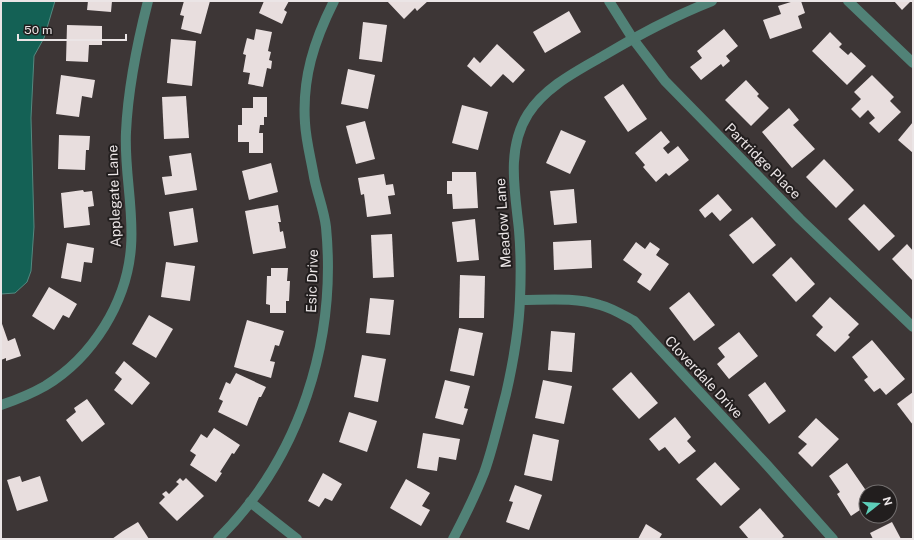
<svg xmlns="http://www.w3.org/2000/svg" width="914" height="540" viewBox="0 0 914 540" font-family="'Public Sans',sans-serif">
<rect width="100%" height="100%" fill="#3d3636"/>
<path fill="#146155" stroke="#548980" d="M1 1H55L44 38 34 56 31 118 34 227 31 271 27 282 15 293 1 294Z"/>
<g fill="#e8dede">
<path d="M88 1H112L111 12 87 10Z"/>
<path d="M184 1H210L201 34 181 29 184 16 180 15Z"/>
<path d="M264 1H289L284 10 287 12 282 24 259 13Z"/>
<path d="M387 1H428L417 11 415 8 404 19Z"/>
<path d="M794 1H801L805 13 798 16 802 28 770 39 763 20 781 14 778 6Z"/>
<path d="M894 1H911L902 10Z"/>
<path d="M569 11 581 32 545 53 533 32Z"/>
<path d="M363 22 387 25 382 62 359 59Z"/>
<path d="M67 25 102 26V45H89L88 62 66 61Z"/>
<path d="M256 29 272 32 268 51 271 52 269 60 272 61 271 69 267 68 263 87 248 84 250 73 243 72 246 55 243 54 247 38 254 40Z"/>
<path d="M724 29 738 46 726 56 730 61 723 67 721 64 701 80 690 67 702 58 697 51Z"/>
<path d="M830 32 842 44 839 47 848 55 851 52 866 66 847 85 812 51Z"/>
<path d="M171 39 196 41 192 86 167 83Z"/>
<path d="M497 44 525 70 513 83 503 74 491 87 467 66 474 57 480 63Z"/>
<path d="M348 69 375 75 368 109 341 104Z"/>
<path d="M61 75 95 80 92 98 82 96 79 117 56 114Z"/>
<path d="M872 75 894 97 890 101 901 112 879 133 869 123 875 118 868 110 860 118 851 109 861 99 854 92Z"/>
<path d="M746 80 759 94 757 96 769 108 751 126 725 100Z"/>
<path d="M623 84 647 119 628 132 604 97Z"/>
<path d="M186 96 189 138 164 139 162 97Z"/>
<path d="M253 97H267V117H264V125H260L259 133H263V153H249V142H238V125H242V108H253Z"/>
<path d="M462 105 488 112 478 150 452 143Z"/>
<path d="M789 108 799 120 793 125 815 149 792 168 762 132Z"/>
<path d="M365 121 375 159 356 164 346 126Z"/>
<path d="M913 122V153L898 140Z"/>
<path d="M561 130 586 141 570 174 546 163Z"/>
<path d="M661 131 670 142 663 148 668 154 678 146 689 160 669 176 666 173 656 182 643 167 645 165 635 153Z"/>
<path d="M59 135 90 136 89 150H86L85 170 58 169Z"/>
<path d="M191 153 197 190 165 195 162 177 172 176 169 156Z"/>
<path d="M824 159 854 190 836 208 806 177Z"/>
<path d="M271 163 278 192 249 200 242 171Z"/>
<path d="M452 172H476L478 208 453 209 452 194H447V181H452Z"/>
<path d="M384 174 386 185 393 184 395 195 388 196 391 214 367 217 364 194 361 195 358 178Z"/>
<path d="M574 189 577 223 554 225 550 191Z"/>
<path d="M83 190 84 192 92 191 94 206 88 207 90 225 64 228 61 193Z"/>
<path d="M718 194 732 210 720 221 712 212 705 218 699 210Z"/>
<path d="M864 204 895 236 879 251 848 219Z"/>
<path d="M278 205 281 222H278L279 224 280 232 283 231 286 248 253 254 245 211Z"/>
<path d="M193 208 198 242 174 246 169 212Z"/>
<path d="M752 217 776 245 753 264 729 235Z"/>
<path d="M475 219 479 260 457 262 452 222Z"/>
<path d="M392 234 394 277 373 278 371 235Z"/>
<path d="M591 240 592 268 554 270 553 242Z"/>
<path d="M636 242 645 249 650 242 660 249 656 255 669 264 650 291 637 282 642 274 623 260Z"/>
<path d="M67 243 94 248 92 263 84 262 81 282 61 278Z"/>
<path d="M907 244 913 251V281L892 259Z"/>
<path d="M791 257 815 284 796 302 772 275Z"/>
<path d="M166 262 195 266 190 301 161 297Z"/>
<path d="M271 268H288L287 281H290L289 301H286V313H270V305L266 304 267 276H271Z"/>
<path d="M460 275 485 276 484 318H459Z"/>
<path d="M49 287 77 304 69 318 63 315 54 330 32 316Z"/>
<path d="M689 292 715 325 694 341 669 308Z"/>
<path d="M830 297 859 324 848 335 850 337 835 352 816 335 823 327 812 316Z"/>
<path d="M370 298 394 300 390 335 366 333Z"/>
<path d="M149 315 173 329 156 358 132 344Z"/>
<path d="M247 320 284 331 279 346 275 345 273 352 270 361 275 362 271 378 234 367Z"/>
<path d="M1 321 8 341 15 338 21 356 6 361V358L1 360Z"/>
<path d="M459 328 483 333 474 376 450 371Z"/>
<path d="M551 331 575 333 572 372 548 370Z"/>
<path d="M739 332 758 356 729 379 717 364 725 357 718 348Z"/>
<path d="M872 340 905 379 886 395 880 388 874 392 864 380 868 377 852 357Z"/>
<path d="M362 355 386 359 378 402 354 397Z"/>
<path d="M124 361 150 383 132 405 114 390 122 379 115 373Z"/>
<path d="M631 372 658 403 639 419 612 389Z"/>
<path d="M236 373 266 387 261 397H259L247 426 218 412 223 401 219 399 226 382 230 384Z"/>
<path d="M445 380 470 386 464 408 468 409 463 425 435 418Z"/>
<path d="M543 380 572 386 564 424 535 418Z"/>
<path d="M765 382 786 411 769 424 748 395Z"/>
<path d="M913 392V425L897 404Z"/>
<path d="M87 399 105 424 82 442 66 420 76 412 74 408Z"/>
<path d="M349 412 377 421 367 452 339 442Z"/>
<path d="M675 417 691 437 687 441 696 451 679 464 665 447 659 451 649 439Z"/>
<path d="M816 418 839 439 812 467 798 453 807 444 798 437Z"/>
<path d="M214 428 240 445 234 454 232 453 229 458 220 472 222 473 216 482 190 465 196 455 190 451 196 442 201 434 207 438Z"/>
<path d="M423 433 460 439 456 460 439 457 437 471 417 468Z"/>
<path d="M533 434 559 440 552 481 524 475Z"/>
<path d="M715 462 740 489 721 506 696 479Z"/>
<path d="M847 463 867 492H866V506L851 516 837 494 840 492 829 476Z"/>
<path d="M323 473 342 484 332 501 325 498 319 507 308 501Z"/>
<path d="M20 476 22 482 40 476 48 501 17 511 7 480Z"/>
<path d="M180 478 183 481 186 478 204 496 177 521 159 503 165 497 162 494 166 491 169 494 179 484 176 482Z"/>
<path d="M406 479 430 493 422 506 430 510 421 526 390 508Z"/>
<path d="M515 485 542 495 529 530 506 522 513 502 509 501Z"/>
<path d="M760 508 784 536 781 539H749L739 527Z"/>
<path d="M138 522 149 539H112L123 531Z"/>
<path d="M892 522 901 539H873L870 533Z"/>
<path d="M646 524 662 534 659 539H638Z"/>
</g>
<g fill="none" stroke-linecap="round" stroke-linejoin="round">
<g stroke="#518277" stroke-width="10">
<path d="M609 1 633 39 665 81 800 219 913 327"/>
<path d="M848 1 913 63"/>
<path d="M520 300C546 300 575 297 600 305 612 308 623 315 634 321L767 465 833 539"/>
<path d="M1 405C16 400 31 394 45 386 93 357 127 302 131 247 134 208 124 170 126 132 128 88 137 44 148 1"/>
<path d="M250 502 297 539"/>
<path d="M218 539C300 458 337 341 326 227 324 210 317 193 314 177 311 159 306 141 305 123 302 78 314 41 334 1"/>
<path d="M453 539C464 518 475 496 484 473 493 448 499 420 506 394 513 363 519 331 520 299 521 276 521 253 519 230 515 191 506 149 528 114 545 87 577 71 603 56 638 35 674 16 712 1"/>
</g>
</g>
<g text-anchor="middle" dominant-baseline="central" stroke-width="4" stroke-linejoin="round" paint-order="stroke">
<g font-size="14" fill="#ebe5e6" stroke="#221e1e">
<text transform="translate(763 161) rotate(45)">Partridge Place</text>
<text transform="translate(114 196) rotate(-92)">Applegate Lane</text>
<text transform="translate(503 223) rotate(-94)">Meadow Lane</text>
<text transform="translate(312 281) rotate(-88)">Esic Drive</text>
<text transform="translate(704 377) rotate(47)">Cloverdale Drive</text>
</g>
</g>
<rect width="914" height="540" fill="none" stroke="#ebe5e6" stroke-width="4"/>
<g transform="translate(878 504) rotate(73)"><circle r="19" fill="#221e1e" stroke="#726e6e"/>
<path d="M0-3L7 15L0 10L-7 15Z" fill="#5dceb9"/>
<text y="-6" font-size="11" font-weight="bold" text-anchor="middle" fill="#ebe5e6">N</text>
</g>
<path d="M18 34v6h108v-6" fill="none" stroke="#ebe5e6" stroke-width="2"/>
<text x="24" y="34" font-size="12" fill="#ebe5e6" stroke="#221e1e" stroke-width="3" paint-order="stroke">50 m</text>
</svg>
